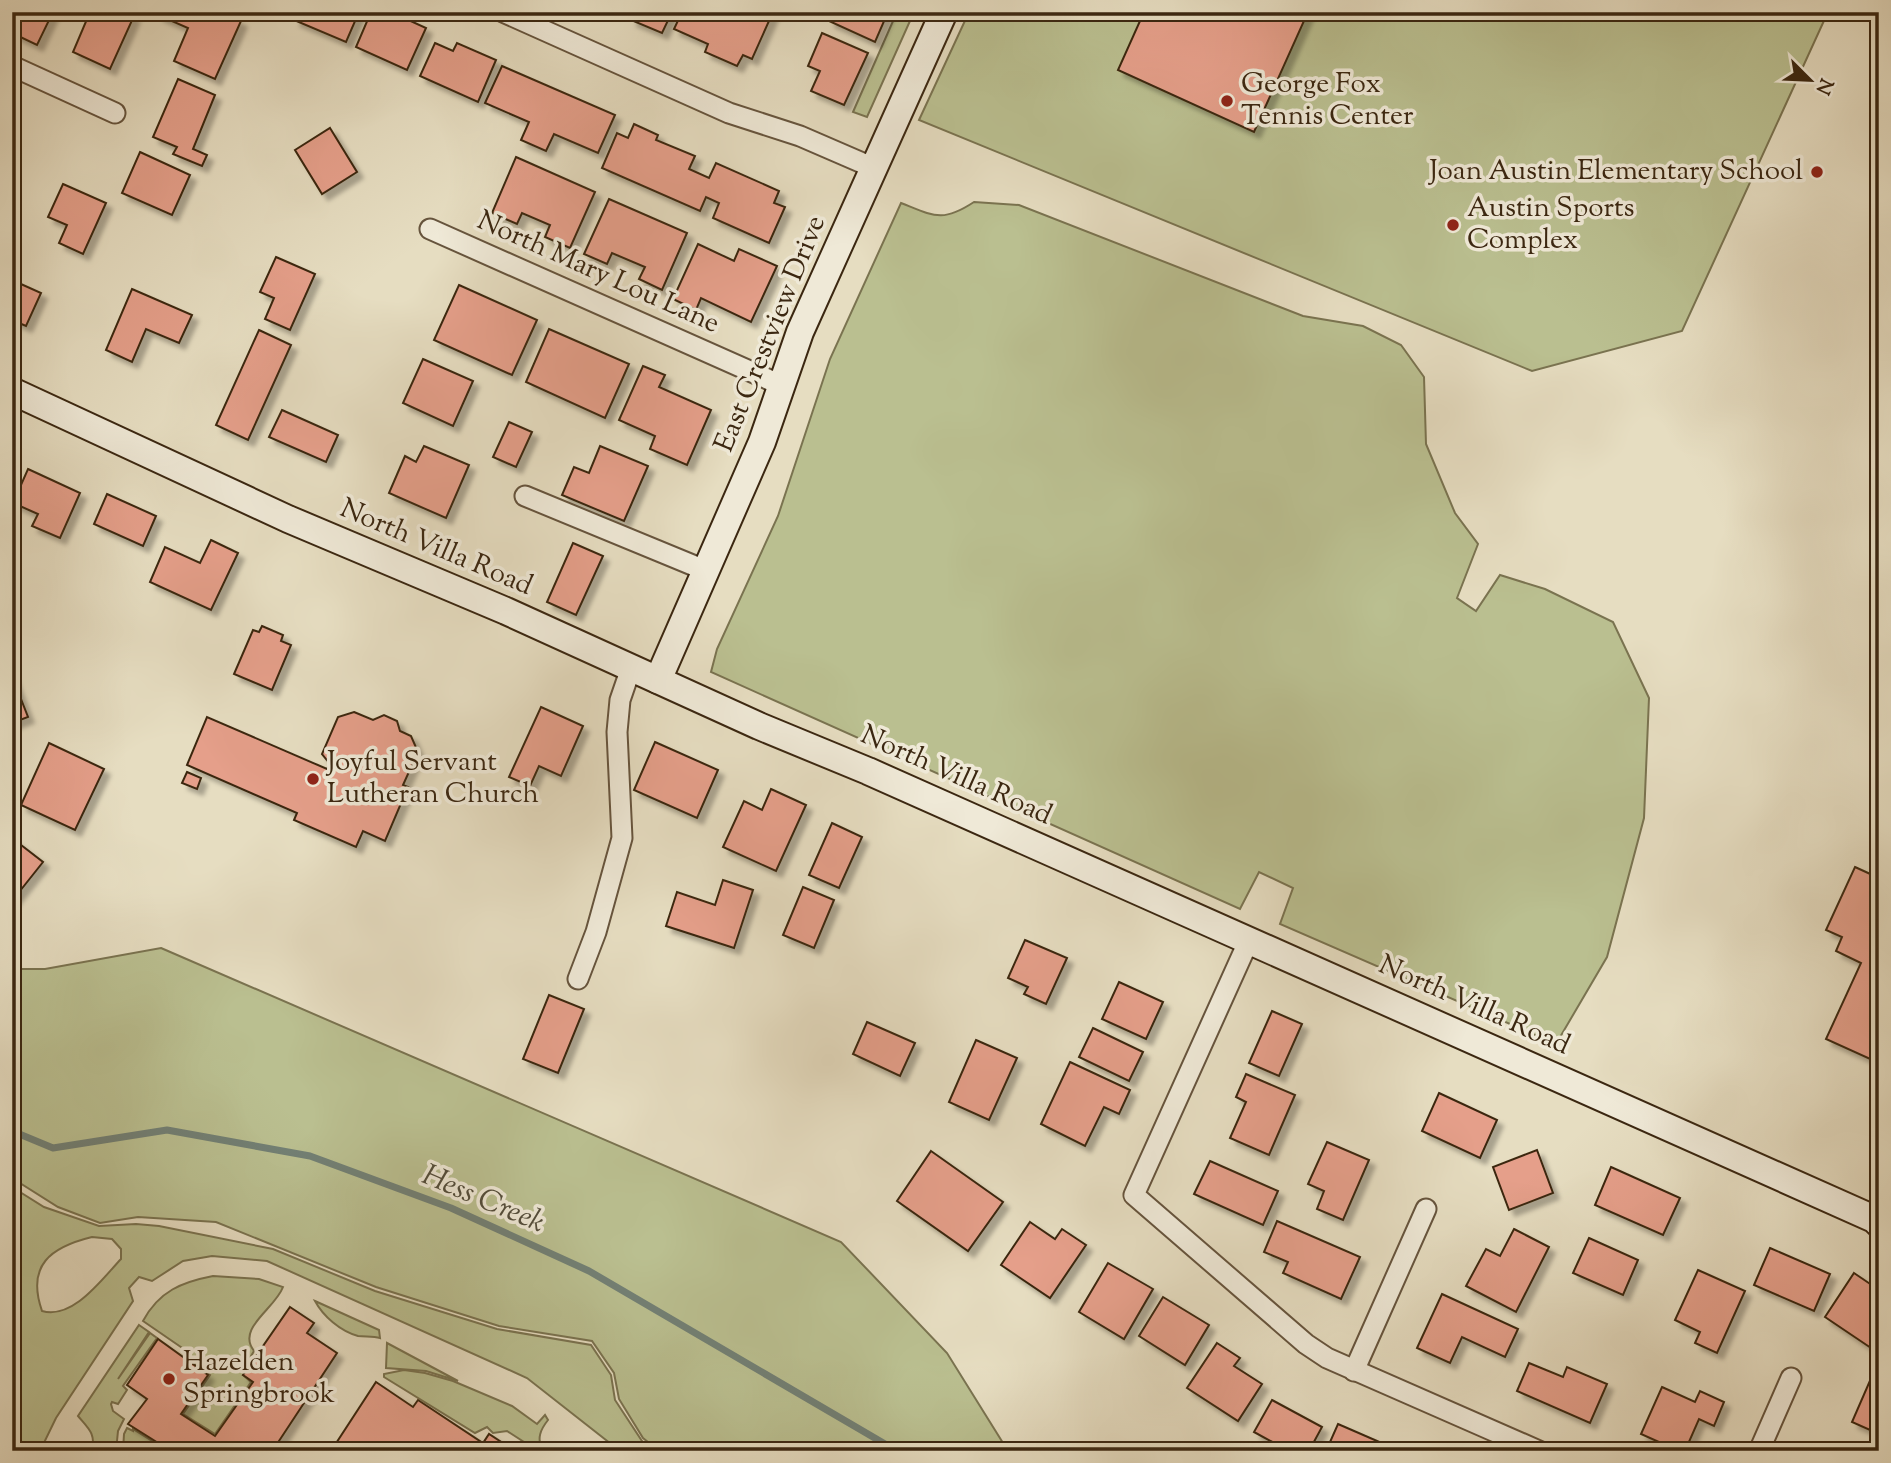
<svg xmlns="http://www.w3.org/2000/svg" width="1891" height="1463" viewBox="0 0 1891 1463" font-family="'Sorts Mill Goudy',serif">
<defs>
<filter id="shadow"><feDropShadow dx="6" dy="6" stdDeviation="2" flood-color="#0004"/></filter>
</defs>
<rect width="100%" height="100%" fill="#e6ddc1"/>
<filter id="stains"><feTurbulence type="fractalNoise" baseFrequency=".00286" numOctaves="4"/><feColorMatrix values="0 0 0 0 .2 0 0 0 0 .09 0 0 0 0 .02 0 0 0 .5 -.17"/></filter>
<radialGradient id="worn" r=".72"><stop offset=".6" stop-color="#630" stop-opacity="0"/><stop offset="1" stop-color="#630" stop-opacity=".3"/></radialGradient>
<g fill="#babf90" stroke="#7a7350" stroke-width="2" fill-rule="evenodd">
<path d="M897 12H914L867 117 853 112Z"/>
<path d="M969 12H1828L1682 331 1532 371 919 120Z"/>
<path d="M974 202 1019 205 1303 316 1363 326 1401 345 1424 377 1426 444 1455 513 1478 544 1457 598 1476 611 1500 575 1545 589 1613 622 1649 698 1644 818 1607 957 1556 1044 1280 924 1293 888 1259 872 1240 909 711 672 717 649 778 516 830 359 901 203C934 216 942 223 974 202Z"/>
<path d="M161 948 841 1242 947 1353 1008 1451H659L643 1438 619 1399 614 1373 592 1341 499 1326 376 1287 216 1222 138 1217 100 1223 58 1207 12 1178V969H45Z"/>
<path d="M12 1187 44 1207 99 1226 136 1224 159 1226 273 1249 375 1291 497 1329 591 1345 611 1375 615 1400 642 1441 654 1451H620L527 1378 267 1261 212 1256 183 1261 152 1281 139 1277 129 1288 133 1301 56 1418 40 1451H12ZM92 1237 112 1239 121 1249V1259C102 1279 73 1320 42 1311 26 1265 51 1247 92 1237Z"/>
<path d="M213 1276 259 1279 283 1287C275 1309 236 1328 254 1351L247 1363 249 1366 243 1375 251 1382 215 1434 183 1414 210 1375 188 1359 191 1354 143 1321C159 1291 182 1282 213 1276Z"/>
<path d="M315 1301 379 1330 380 1338C373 1336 365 1337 358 1336 340 1331 323 1316 315 1301Z"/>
<path d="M139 1325 149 1332 118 1379 150 1333 157 1338 123 1386 127 1390 118 1404 112 1402 111 1404 113 1411 124 1419 118 1431 116 1451H92C96 1433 88 1428 78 1416Z"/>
<path d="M387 1343 458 1381 426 1371 386 1368Z"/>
<path d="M404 1370 425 1373 453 1381 512 1406 537 1424 545 1415 548 1420C540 1430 537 1438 542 1451H538L507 1431 493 1433 487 1427 475 1433 384 1377V1374Z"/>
<path d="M127 1428 133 1431V1429L168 1451H140L136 1446 138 1451H123L124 1434Z"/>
</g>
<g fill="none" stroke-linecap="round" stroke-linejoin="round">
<path stroke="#728075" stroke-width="7" d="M12 1131 53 1148 167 1130 310 1156 451 1208 589 1271 897 1451"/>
</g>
<g fill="#e59f8a" stroke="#3b2711" stroke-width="2" filter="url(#shadow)">
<path d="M12 12H53L37 45 12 33Z"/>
<path d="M90 12H127L134 16 110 69 73 52Z"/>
<path d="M159 12H221L241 21 215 79 174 61 188 28 158 15Z"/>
<path d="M298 12H359L346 42 294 20Z"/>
<path d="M371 12H391L426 28 407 70 356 47Z"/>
<path d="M634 12H672L662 33 631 20Z"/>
<path d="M682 12H773L752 59 743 55 737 66 705 52 708 44 674 29Z"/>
<path d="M833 12H888L875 42 829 21Z"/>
<path d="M1144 12H1308L1254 132 1118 70Z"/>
<path d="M822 33 868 53 844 105 811 91 820 71 808 66Z"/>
<path d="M435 43 453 51 457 43 496 60 478 102 420 76Z"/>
<path d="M502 66 615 115 598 153 554 134 546 151 521 140 529 122 485 103Z"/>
<path d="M178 79 215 95 193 149 207 155 202 166 173 154 177 147 153 137Z"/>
<path d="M634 124 658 135 656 140 695 156 689 169 709 178 716 163 779 191 774 203 785 207 769 243 713 218 719 203 706 197 700 211 602 168 617 133 628 138Z"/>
<path d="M330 128 357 172 322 194 295 150Z"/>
<path d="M140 152 190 175 172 215 122 193Z"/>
<path d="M516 157 595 192 570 248 545 237 550 225 522 213 517 224 492 213Z"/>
<path d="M63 184 106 203 83 254 59 243 67 225 48 217Z"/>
<path d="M609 199 687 233 662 290 639 279 645 267 612 253 607 264 584 254Z"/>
<path d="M698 244 734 261 739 249 777 266 751 322 701 298 696 310 673 299Z"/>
<path d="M276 257 315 274 290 330 265 319 274 298 260 292Z"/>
<path d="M12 280 41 293 26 326 12 320Z"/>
<path d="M459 285 537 320 512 375 434 340Z"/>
<path d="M132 289 192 315 179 343 146 329 132 362 106 350Z"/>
<path d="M549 329 629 364 605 418 526 382Z"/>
<path d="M259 330 291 345 248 440 216 425Z"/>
<path d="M423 359 473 381 453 426 403 403Z"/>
<path d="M643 366 665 375 659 387 711 410 687 465 650 449 655 436 619 420Z"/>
<path d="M282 410 338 435 326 462 269 437Z"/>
<path d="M509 422 532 432 516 467 493 457Z"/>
<path d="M424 446 469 465 446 518 389 493 405 456 416 462Z"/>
<path d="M600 446 648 466 624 521 562 495 574 467 589 473Z"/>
<path d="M28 469 80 493 60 538 32 526 38 514 13 503Z"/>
<path d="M107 494 156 516 143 546 94 524Z"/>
<path d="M211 540 238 553 211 610 150 582 165 547 200 563Z"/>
<path d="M573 543 603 556 576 615 547 602Z"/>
<path d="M262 626 283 635 281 641 291 645 272 690 234 674 253 630 259 632Z"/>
<path d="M12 676 28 717 12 723Z"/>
<path d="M541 707 583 726 561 776 539 766 530 786 509 777Z"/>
<path d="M354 712 373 720 384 715 397 721 400 731 411 736 418 752 403 785 408 787 385 841 363 831 356 847 294 820 297 813 187 765 207 717 327 769 330 764 322 754 338 717Z"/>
<path d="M655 742 718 770 697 818 634 790Z"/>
<path d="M49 743 104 769 75 830 21 805Z"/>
<path d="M187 772 201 778 197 789 182 783Z"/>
<path d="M771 789 806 805 776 871 723 847 744 801 762 810Z"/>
<path d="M832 823 862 837 839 888 809 875Z"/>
<path d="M12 838 43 862 12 901Z"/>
<path d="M1855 867 1879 878V1063L1826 1039 1861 963 1836 951 1842 937 1826 930Z"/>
<path d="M723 880 753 890 734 948 666 926 677 892 715 905Z"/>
<path d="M803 887 834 900 814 948 783 935Z"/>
<path d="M1025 940 1067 958 1046 1004 1024 994 1028 987 1008 978Z"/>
<path d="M1119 982 1163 1002 1146 1039 1102 1019Z"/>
<path d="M549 995 584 1009 558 1073 523 1059Z"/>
<path d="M1272 1011 1302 1024 1279 1076 1249 1063Z"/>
<path d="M867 1022 915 1043 900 1076 853 1054Z"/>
<path d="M1093 1028 1143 1052 1129 1081 1079 1057Z"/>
<path d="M976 1040 1017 1058 989 1120 949 1102Z"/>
<path d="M1070 1062 1130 1090 1119 1114 1104 1107 1085 1146 1041 1124Z"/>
<path d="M1246 1074 1295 1095 1269 1155 1230 1138 1246 1102 1236 1097Z"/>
<path d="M1439 1093 1497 1120 1480 1158 1422 1131Z"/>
<path d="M1327 1142 1369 1160 1343 1220 1317 1209 1324 1191 1308 1184Z"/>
<path d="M1537 1150 1553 1193 1509 1210 1493 1167Z"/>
<path d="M931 1151 1003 1202 968 1251 897 1201Z"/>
<path d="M1210 1161 1278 1191 1263 1225 1194 1194Z"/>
<path d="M1611 1167 1680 1198 1663 1235 1595 1205Z"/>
<path d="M1277 1221 1360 1257 1341 1299 1283 1273 1288 1262 1264 1252Z"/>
<path d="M1030 1222 1055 1239 1062 1229 1086 1245 1050 1298 1001 1265Z"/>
<path d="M1514 1229 1549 1247 1516 1312 1466 1286 1486 1249 1500 1256Z"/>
<path d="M1589 1238 1638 1260 1623 1295 1573 1273Z"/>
<path d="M1770 1248 1830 1274 1814 1311 1754 1285Z"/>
<path d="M1108 1263 1153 1289 1124 1339 1079 1312Z"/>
<path d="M1698 1270 1745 1291 1717 1353 1695 1343 1700 1332 1675 1320Z"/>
<path d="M1854 1273 1879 1290V1337L1871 1348 1825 1317Z"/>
<path d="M1442 1294 1518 1329 1505 1357 1462 1337 1450 1363 1417 1348Z"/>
<path d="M1163 1297 1209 1325 1185 1365 1139 1336Z"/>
<path d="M290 1307 314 1323 307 1333 337 1353 273 1450 275 1451H171L128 1424 147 1399 127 1385 158 1339 208 1375 181 1414 215 1436 253 1382 243 1375Z"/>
<path d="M1217 1343 1240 1358 1234 1366 1262 1384 1238 1421 1187 1388Z"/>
<path d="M1529 1363 1563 1377 1567 1367 1607 1384 1590 1423 1517 1391Z"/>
<path d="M1872 1376 1879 1379V1434L1852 1422Z"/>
<path d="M376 1382 413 1407 418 1400 483 1443 489 1434 515 1451H331Z"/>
<path d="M1662 1387 1695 1402 1700 1391 1724 1402 1714 1426 1699 1419 1685 1451H1679L1641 1434Z"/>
<path d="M1272 1400 1322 1427 1309 1451H1289L1254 1432Z"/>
<path d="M1338 1424 1391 1447 1389 1451H1326Z"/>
</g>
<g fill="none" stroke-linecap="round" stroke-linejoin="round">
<defs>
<g id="street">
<path d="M503 12 729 113 800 136 874 168"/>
<path d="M12 66 115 113"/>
<path d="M430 229 781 385"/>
<path d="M525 496 707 571"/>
<path d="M1249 940 1134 1195 1306 1344 1327 1358 1539 1451"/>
<path d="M578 979 596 932 622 838 617 732 620 700 631 668"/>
<path d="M1354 1371 1426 1209"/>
<path d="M1759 1451 1791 1378"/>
</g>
<g id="secondary">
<path d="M12 391 288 519 506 611 759 726 868 771 1874 1219 1879 1224"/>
<path d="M658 680 762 442 800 332 944 12"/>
</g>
</defs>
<use href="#street" stroke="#66543d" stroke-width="23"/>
<use href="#secondary" stroke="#3b2711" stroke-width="30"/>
<use href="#street" stroke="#efe9d7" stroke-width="19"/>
<use href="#secondary" stroke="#efe9d7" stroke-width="26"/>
</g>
<g fill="#8f2418" stroke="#efe9d7" stroke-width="2.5">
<circle cx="1227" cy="101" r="7"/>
<circle cx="1817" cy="172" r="7"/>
<circle cx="1453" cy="225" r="7"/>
<circle cx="313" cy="779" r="7"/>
<circle cx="169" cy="1379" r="7"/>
</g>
<g text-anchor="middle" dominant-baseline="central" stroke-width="7" stroke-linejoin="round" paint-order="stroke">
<g font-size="28" fill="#3b2711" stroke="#efe9d7" text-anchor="start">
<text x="1241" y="85">George Fox<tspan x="1241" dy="32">Tennis Center</tspan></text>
<text x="1803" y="172" text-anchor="end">Joan Austin Elementary School</text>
<text x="1467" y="209">Austin Sports<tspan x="1467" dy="32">Complex</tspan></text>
<text x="327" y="763">Joyful Servant<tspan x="327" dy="32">Lutheran Church</tspan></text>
<text x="183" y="1363">Hazelden<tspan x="183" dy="32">Springbrook</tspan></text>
</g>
<g font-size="28" fill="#3b2711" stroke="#efe9d7">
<text transform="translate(598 273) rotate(24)">North Mary Lou Lane</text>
<text transform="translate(771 334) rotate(-68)">East Crestview Drive</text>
<text transform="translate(436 548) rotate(23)">North Villa Road</text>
<text transform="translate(956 776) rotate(24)">North Villa Road</text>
<text transform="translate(1474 1006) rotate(24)">North Villa Road</text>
</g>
<g font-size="30" font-style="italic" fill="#524c3a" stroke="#efe9d7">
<text transform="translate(483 1200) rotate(23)">Hess Creek</text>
</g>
</g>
<rect width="1891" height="1463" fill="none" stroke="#e6ddc1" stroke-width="42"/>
<rect x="14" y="14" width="1863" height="1435" fill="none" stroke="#3b2711" stroke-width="3.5"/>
<rect x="21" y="21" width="1849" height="1421" fill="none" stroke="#3b2711" stroke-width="2"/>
<g transform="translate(1810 80) rotate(114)" stroke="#efe9d7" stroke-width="5" paint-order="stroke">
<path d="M0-5L12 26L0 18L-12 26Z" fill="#3b2711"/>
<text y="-10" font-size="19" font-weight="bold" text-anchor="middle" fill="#3b2711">N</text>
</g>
<rect width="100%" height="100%" filter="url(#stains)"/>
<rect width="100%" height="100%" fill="url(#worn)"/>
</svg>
